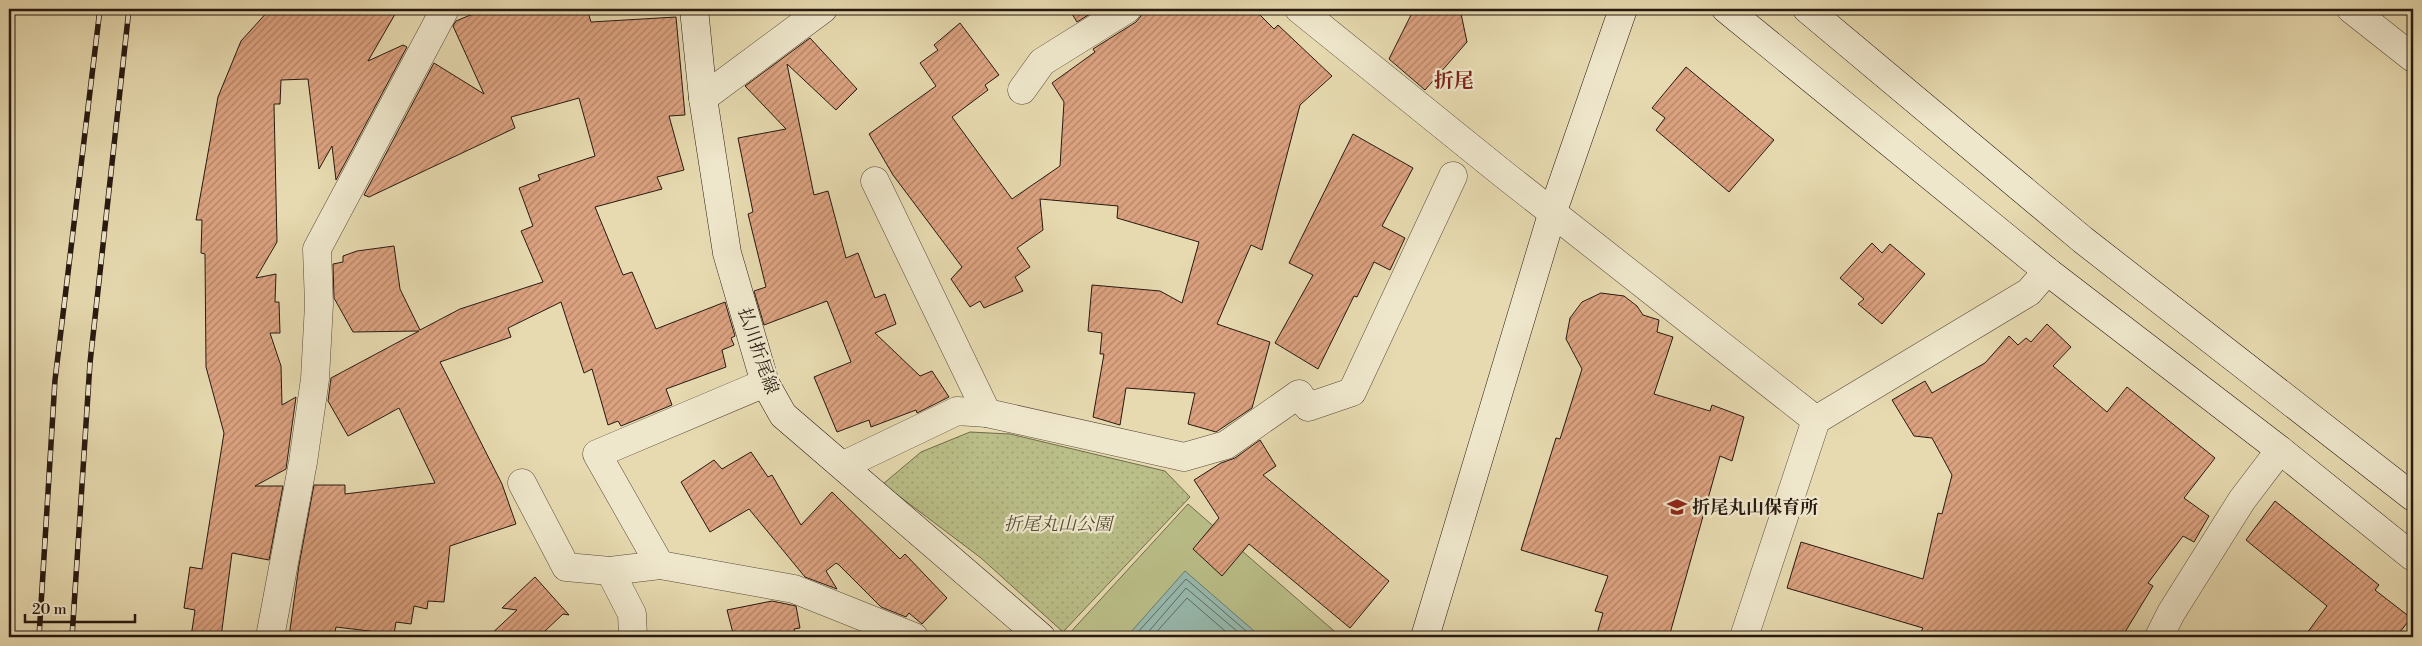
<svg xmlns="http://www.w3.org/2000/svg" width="2422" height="646" viewBox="0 0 2422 646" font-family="'Libre Bodoni','Noto Serif JP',serif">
<defs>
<pattern id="park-dots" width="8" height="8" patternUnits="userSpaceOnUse" patternTransform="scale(1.25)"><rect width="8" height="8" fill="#babe88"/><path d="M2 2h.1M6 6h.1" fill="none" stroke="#a0a374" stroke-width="1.8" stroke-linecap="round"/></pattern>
<pattern id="building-hatch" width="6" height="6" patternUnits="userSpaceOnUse" patternTransform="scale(1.25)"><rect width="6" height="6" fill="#dca280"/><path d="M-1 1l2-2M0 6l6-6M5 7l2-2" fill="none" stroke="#b28367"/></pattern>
</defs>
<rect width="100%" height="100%" fill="#e7dab0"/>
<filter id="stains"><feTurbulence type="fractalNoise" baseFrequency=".004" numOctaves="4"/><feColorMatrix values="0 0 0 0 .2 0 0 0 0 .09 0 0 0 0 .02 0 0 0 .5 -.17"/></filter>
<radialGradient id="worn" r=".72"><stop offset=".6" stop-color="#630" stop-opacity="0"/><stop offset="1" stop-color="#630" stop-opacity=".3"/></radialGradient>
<path fill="url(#park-dots)" stroke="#706c4c" d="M970 432 1010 434 1165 471 1190 497 1063 632 981 558 883 484 921 452Z"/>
<path fill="#babe88" stroke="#706c4c" d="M1188 504 1341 637 1067 636Z"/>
<path fill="#97baaf" stroke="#6a7a70" d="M1185 571 1261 637H1135L1130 633Z"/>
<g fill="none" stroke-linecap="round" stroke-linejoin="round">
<g stroke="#5f6a60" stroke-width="1">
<path d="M1137 637 1138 632 1186 579 1253 637"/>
<path d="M1144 637 1186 588 1244 637"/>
<path d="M1152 637 1187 598 1232 637"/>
</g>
</g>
<g fill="url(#building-hatch)" stroke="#271911">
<path d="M270 9H398L368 61 403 45 407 47 336 180 332 146 319 169 308 79 281 80 280 104H274L277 242 256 278 276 274 275 302H279L280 333H270L281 366 282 405 296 397 286 469 255 486H283L269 560 232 553 221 637H191L195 610 184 608 190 567 202 569 224 433 206 367 205 254 201 253 202 220H196L218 97 241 41Z"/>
<path d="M485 9H587L591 22 676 17 685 115 669 116 684 170 657 177 662 189 595 207 623 275 632 272 656 329 725 302 735 336 731 338 734 345 722 350 726 367 666 389 672 405 621 426 618 421 608 425 592 369 584 373 561 302 508 328 511 337 440 362 502 484 516 524 450 546 444 602 428 601 427 609 414 606 411 624 396 622 394 634 336 627 334 637H289L299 565 314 485H345V494L435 483 399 408 348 436 328 401 331 378 419 331 353 332 334 298 333 264 343 262V256L357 251 394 246 400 289 420 330 460 309 543 282 521 231 533 226 519 188 540 180 538 175 595 156 579 98 511 117 515 128 369 197 364 195 434 63 484 94 453 26 456 21Z"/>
<path d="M1069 9H1098L1077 22Z"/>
<path d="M1143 9H1254L1274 29 1278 25 1332 76 1300 105 1262 250 1251 245 1217 324 1270 342 1252 408 1216 432 1188 424 1195 393 1126 388 1120 425 1093 417 1104 354H1100L1102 333 1088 331 1092 285 1160 291 1182 303 1199 242 1117 218 1118 206 1040 199 1043 230 1017 248 1030 267 1015 277 1023 291 984 308 980 301 970 307 951 279 962 267 893 175 869 134 936 86 920 63 938 50 934 45 960 23 999 75 985 85 988 90 952 117 1012 199 1060 166 1064 102 1052 83 1095 52 1093 49 1136 22 1141 16Z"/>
<path d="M1414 9H1460L1467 42 1425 90 1389 59Z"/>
<path d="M810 38 857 89 836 110 787 64 814 195 828 191 846 258 858 253 875 298 885 294 896 324 875 333 920 376 932 371 949 397 917 413 916 410 871 427 869 420 837 432 814 377 851 362 827 301 764 325 754 291 766 287 748 214 753 212 738 138 786 129 745 86Z"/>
<path d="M1686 67 1774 140 1729 192 1656 130 1665 118 1652 108Z"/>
<path d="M1353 134 1413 168 1382 226 1405 238 1390 270 1374 262 1357 297 1354 296 1318 369 1275 343 1313 275 1289 263Z"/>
<path d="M1872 243 1882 253 1890 244 1925 274 1882 324 1858 304 1864 299 1840 278Z"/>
<path d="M1601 293 1624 296 1637 306 1643 315 1659 320 1657 332 1673 337 1654 394 1710 411 1712 405 1744 417 1732 461 1720 456 1669 637H1596L1603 613 1595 611 1608 576 1521 550 1556 438 1560 439 1582 369 1566 339 1570 318 1582 302Z"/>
<path d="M2047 324 2071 347 2053 366 2107 412 2127 387 2215 458 2184 498 2209 516 2194 542 2183 536 2148 583 2153 586 2122 637H1918L1923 628 1787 588 1801 542 1923 579 1938 513 1942 514 1952 475 1932 438 1914 436 1892 400 1925 381 1932 393 1985 363 2009 336 2018 345 2026 338 2031 342Z"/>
<path d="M1260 440 1276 466 1263 475 1389 581 1350 628 1249 544 1222 576 1193 549 1219 518 1194 480 1221 463 1235 458Z"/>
<path d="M751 452 768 477 772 475 801 525 832 492 900 559 905 554 947 598 922 624 909 613 906 617 881 607 839 565 836 563 826 571 837 589 805 577 749 509 710 532 681 482 714 460 722 469Z"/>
<path d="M2275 501 2379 585 2375 590 2411 618 2396 637H2304L2327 606 2246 540Z"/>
<path d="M535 577 569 615 563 614 545 631 534 637H488L517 610 502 608Z"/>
<path d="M772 601 796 606 800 628 794 629 796 637H734L727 610Z"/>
</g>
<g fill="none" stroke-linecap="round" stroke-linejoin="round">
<defs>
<g id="street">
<path d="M1299 9 1502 173 1816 420"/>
<path d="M2351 9 2413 58"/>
<path d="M1022 90 1042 62 1127 9"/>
<path d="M703 98 823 9"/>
<path d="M875 181 987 413"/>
<path d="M844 465 957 411 987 413 1184 457 1226 445 1299 394 1308 407 1352 392 1453 176"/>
<path d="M522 483 566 567 610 571 660 565 794 589 914 637"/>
<path d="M660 565 597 454 765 383"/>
<path d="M610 571 632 614 633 637"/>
<path d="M270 637 303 462 315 379 319 304 317 249 445 9"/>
<path d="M1744 637 1816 420 2029 292 2047 271"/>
<path d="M2159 637 2171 613 2242 500 2280 450"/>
</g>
<g id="secondary">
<path d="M694 9 703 98 727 253 765 383 783 415 1041 637"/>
<path d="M1726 9 2047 271 2280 450 2413 557"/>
<path d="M1807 9 2083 240 2413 497"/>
<path d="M1425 637 1553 211 1623 9"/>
</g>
</defs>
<use href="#street" stroke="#574939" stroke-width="29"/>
<use href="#secondary" stroke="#271911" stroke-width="29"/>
<use href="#street" stroke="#efe7cc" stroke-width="28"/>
<use href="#secondary" stroke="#efe7cc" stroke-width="28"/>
<defs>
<g id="rail">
<path d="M39 637 55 380 100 9"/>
<path d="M72 637 90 363 129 9"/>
</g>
</defs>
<use href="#rail" stroke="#271911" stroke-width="5.5"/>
<use href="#rail" stroke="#efe7cc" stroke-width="4" stroke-dasharray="11" stroke-linecap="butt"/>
</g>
<defs>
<symbol id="school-bare" viewBox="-9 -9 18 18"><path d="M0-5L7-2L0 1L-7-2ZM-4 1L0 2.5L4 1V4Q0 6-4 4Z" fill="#8f2418" stroke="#efe7cc" stroke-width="2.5" paint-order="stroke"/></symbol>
</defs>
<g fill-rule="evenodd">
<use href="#school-bare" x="1663" y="493" width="28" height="28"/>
</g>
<g text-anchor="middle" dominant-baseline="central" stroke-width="4.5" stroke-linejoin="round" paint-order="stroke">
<g font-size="18" fill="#271911" stroke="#efe7cc">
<text transform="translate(758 351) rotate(71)">払川折尾線</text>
</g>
<g font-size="18" font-weight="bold" fill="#271911" stroke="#efe7cc" text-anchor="start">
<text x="1692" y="507">折尾丸山保育所</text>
</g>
<g font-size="18" font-style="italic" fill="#534b35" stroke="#efe7cc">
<text x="1058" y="524">折尾丸山公園</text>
</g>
<g font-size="20" font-weight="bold" fill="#7a1f14" stroke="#efe7cc">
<text x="1454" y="81">折尾</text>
</g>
</g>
<rect width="2422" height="646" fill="none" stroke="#e7dab0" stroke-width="30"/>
<rect x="10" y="10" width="2402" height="626" fill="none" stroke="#271911" stroke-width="2.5"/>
<rect x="15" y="15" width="2392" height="616" fill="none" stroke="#271911"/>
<path d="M25 614v8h110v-8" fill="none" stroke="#271911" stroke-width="2.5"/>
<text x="32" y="614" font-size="15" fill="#271911" stroke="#efe7cc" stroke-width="4" paint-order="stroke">20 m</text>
<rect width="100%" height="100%" filter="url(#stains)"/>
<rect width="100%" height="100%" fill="url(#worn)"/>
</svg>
